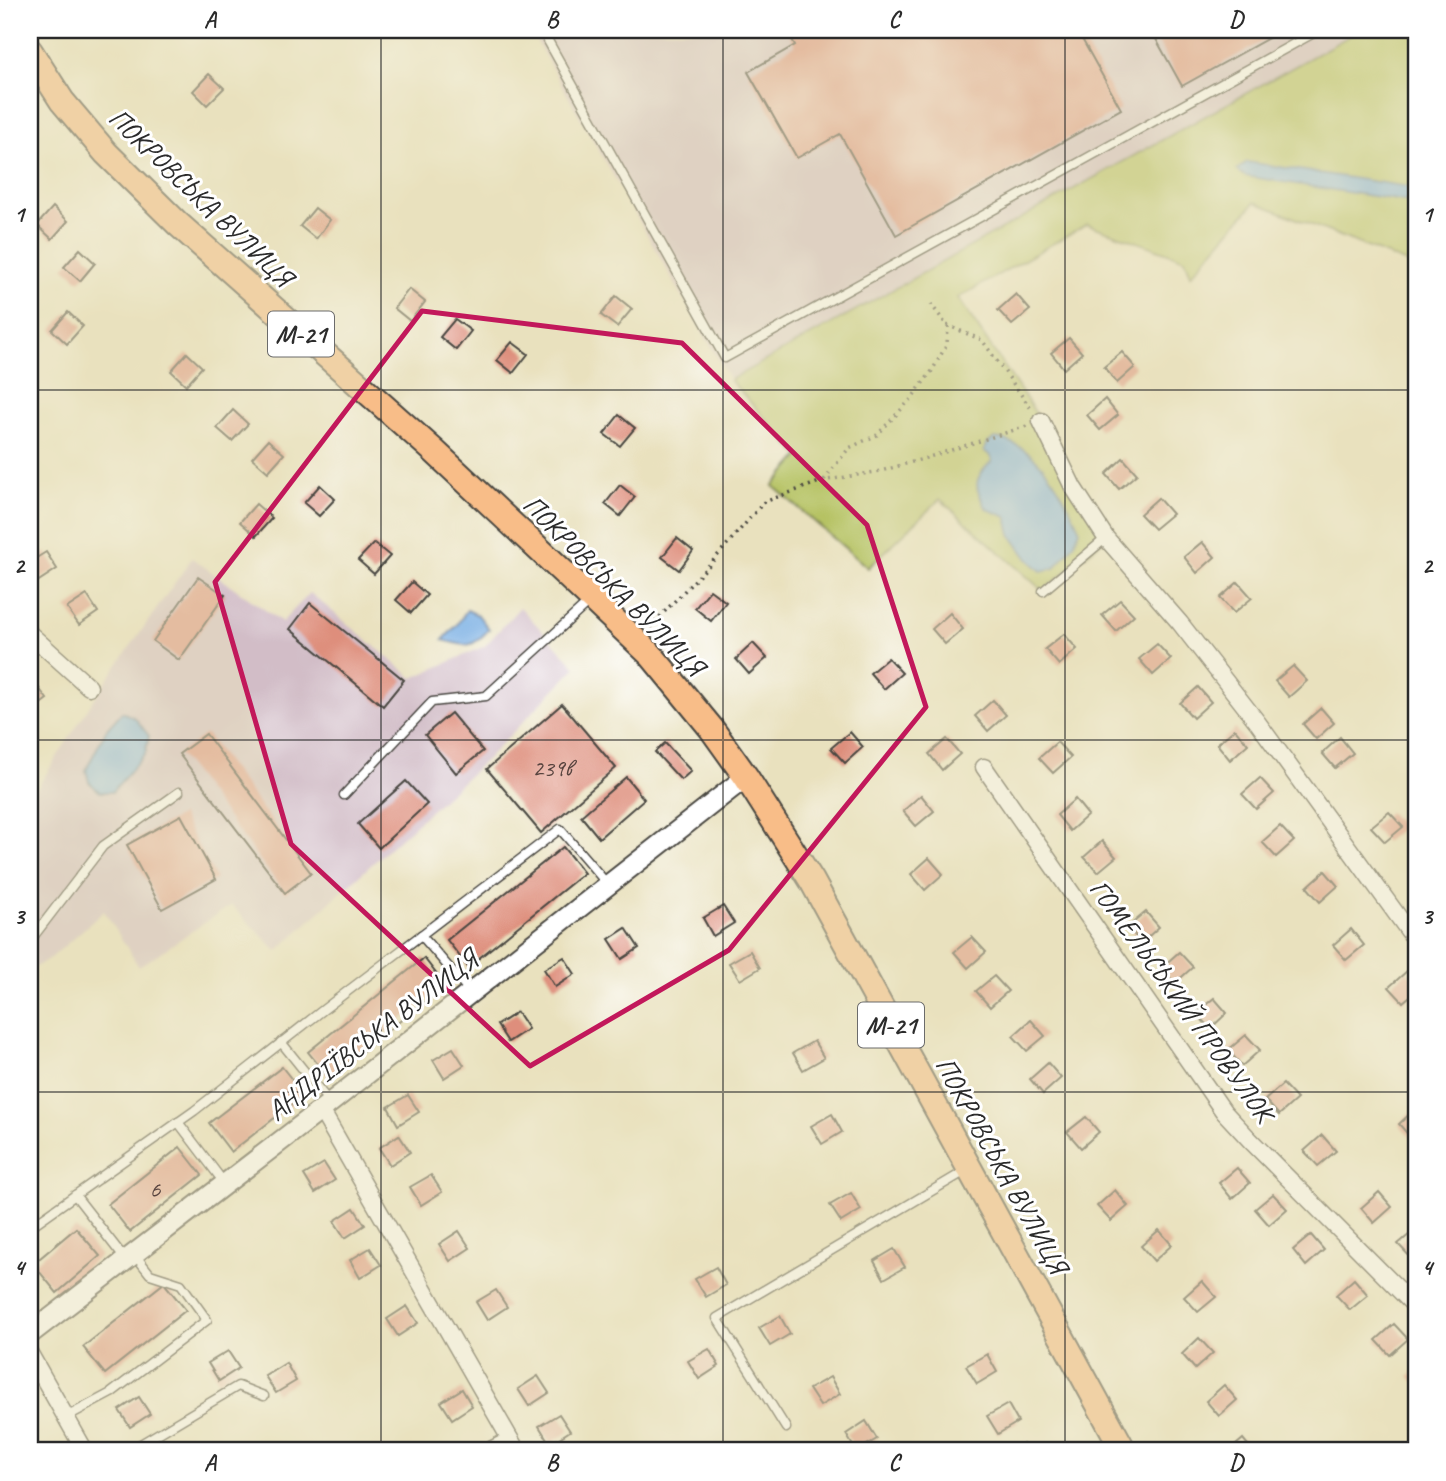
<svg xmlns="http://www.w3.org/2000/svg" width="1446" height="1481" viewBox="0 0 1446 1481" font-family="Caveat,sans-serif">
<rect width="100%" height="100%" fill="#fff"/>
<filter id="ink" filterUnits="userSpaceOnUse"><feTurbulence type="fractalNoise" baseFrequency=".0143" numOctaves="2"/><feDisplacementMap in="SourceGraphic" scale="14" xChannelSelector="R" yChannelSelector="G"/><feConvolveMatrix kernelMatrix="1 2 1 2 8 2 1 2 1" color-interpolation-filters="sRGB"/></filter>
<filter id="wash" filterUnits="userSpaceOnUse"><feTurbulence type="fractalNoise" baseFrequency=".00686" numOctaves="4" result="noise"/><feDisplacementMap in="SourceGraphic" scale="28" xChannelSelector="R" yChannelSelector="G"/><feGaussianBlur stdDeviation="1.57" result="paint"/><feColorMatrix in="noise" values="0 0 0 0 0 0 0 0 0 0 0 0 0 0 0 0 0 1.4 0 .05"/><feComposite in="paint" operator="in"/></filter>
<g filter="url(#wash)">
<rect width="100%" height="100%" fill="#e9e1be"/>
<g fill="#d2bdc7">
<path d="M530 30H1360L730 380Z"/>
<path d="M192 558 282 622 310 593 413 678 485 646 520 607 576 667 489 757 277 951 231 905 139 967 104 911 51 958 30 970V799L98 693Z"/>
</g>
<path fill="#b6c264" stroke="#707648" stroke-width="2" d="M1360 30H1416V270L1404 262 1255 202 1191 275 1185 259 1087 224 958 298 1041 421 1106 538 1043 591 940 499 868 568 773 486 800 456 730 380Z"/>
<g fill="#72aae1" stroke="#4e6a86" stroke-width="2">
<path d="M1247 162 1416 188V203L1245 176 1237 170Z"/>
<path d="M995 438C1038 444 1064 494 1080 530L1074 544 1055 568 1041 571 1028 559 1011 535 1007 517 987 509C974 487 972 480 992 461L991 456 984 451 987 444Z"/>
<path d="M467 610 478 615 489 629C471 650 466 646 443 640L456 626Z"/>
<path d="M122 712 135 718 149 736 145 754 112 792H100L89 782 86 770 106 730Z"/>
</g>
<g id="blocks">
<g fill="#de8e7b">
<path d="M787 30H1077L1121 109 896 235 840 134 797 158 748 72 795 45Z"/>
<path d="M1151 30H1283L1182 86Z"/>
<path d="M209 74 224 88 207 105 193 91Z"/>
<path d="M53 207 68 221 52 239 37 225Z"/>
<path d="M315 208 330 220 316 239 300 226Z"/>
<path d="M80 249 95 263 80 281 64 267Z"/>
<path d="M409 289 425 302 410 321 394 308Z"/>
<path d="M1016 294 1030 310 1012 325 998 310Z"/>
<path d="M616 296 632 309 617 327 601 315Z"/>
<path d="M68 312 83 326 67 344 52 330Z"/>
<path d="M455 319 471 331 456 350 440 337Z"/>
<path d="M1069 338 1082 353 1064 369 1051 353Z"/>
<path d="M512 342 528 354 513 373 497 360Z"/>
<path d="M1122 352 1135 367 1117 383 1104 367Z"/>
<path d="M187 353 202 367 186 385 171 371Z"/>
<path d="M1105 399 1118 415 1100 430 1087 415Z"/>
<path d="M233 410 248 424 232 441 217 428Z"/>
<path d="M619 415 635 428 620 446 604 434Z"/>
<path d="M268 440 284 454 268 472 252 458Z"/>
<path d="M1123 458 1137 474 1119 489 1106 474Z"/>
<path d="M320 485 335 499 319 516 304 503Z"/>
<path d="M620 485 635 497 620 516 605 504Z"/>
<path d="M1158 498 1172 514 1154 529 1140 514Z"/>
<path d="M256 504 272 518 256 536 240 522Z"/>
<path d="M677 538 693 551 679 570 662 557Z"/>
<path d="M1202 542 1215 557 1197 573 1184 557Z"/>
<path d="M374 543 390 556 374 574 358 560Z"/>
<path d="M46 552 57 569 37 582 30 571V562Z"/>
<path d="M198 577 225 595 179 660 153 641Z"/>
<path d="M412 582 427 595 411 613 396 600Z"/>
<path d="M1238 582 1252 598 1234 613 1220 598Z"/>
<path d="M710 590 726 602 711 621 695 608Z"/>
<path d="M87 595 98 612 79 625 67 608Z"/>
<path d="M1120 600 1134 615 1116 631 1102 615Z"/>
<path d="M310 603 404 680 383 706 290 629Z"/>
<path d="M950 613 963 629 945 644 932 629Z"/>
<path d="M1064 634 1077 649 1059 665 1045 649Z"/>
<path d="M753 643 767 658 749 674 736 659Z"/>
<path d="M1157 644 1171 659 1153 675 1139 659Z"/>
<path d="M888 658 902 673 884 689 870 673Z"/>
<path d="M1293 666 1307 681 1289 697 1275 681Z"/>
<path d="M33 680 47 699 30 712V683Z"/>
<path d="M1198 687 1211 702 1193 718 1180 703Z"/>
<path d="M993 700 1006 715 988 731 975 716Z"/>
<path d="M562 704 616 768 541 833 487 769Z"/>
<path d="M1321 708 1334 723 1316 739 1303 724Z"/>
<path d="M451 713 483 751 456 773 425 735Z"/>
<path d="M1235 729 1248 744 1230 760 1217 744Z"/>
<path d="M850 732 863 747 845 763 831 748Z"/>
<path d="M206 734 311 873 285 893 179 754Z"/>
<path d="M1340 737 1353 753 1335 768 1322 753Z"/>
<path d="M947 739 960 754 942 770 929 754Z"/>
<path d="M1057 742 1071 757 1053 773 1039 758Z"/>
<path d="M665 743 691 771 681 780 655 752Z"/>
<path d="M626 777 644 799 599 838 581 816Z"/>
<path d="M1260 778 1274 793 1256 809 1242 794Z"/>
<path d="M406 781 427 804 379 848 358 824Z"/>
<path d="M921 795 934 811 916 826 903 811Z"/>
<path d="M1075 799 1088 815 1070 831 1057 815Z"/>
<path d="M1389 812 1403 827 1385 842 1371 827Z"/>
<path d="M181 815 216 879 162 909 127 845Z"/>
<path d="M1280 826 1294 841 1276 857 1262 842Z"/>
<path d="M1102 841 1116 857 1098 872 1084 857Z"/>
<path d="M563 847 584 873 468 967 447 940Z"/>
<path d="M929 858 943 874 925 890 911 874Z"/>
<path d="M1325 871 1338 886 1320 902 1307 887Z"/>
<path d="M723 906 734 923 713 936 703 918Z"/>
<path d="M1146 912 1159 927 1141 943 1128 927Z"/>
<path d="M626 928 639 948 622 959 609 939Z"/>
<path d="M1351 929 1364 945 1346 960 1333 945Z"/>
<path d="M972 937 986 952 968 968 954 952Z"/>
<path d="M750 951 760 968 740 980 729 963Z"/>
<path d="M1179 952 1193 967 1175 983 1161 968Z"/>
<path d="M564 957 575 974 555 987 544 969Z"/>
<path d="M424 958 445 985 329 1078 308 1052Z"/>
<path d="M1407 971 1416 982V991L1403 1002 1389 987Z"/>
<path d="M994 976 1008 991 990 1007 976 991Z"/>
<path d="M1214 998 1227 1013 1210 1029 1196 1013Z"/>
<path d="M517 1012 528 1029 508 1042 497 1025Z"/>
<path d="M1031 1020 1045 1036 1027 1051 1013 1036Z"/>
<path d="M1246 1035 1260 1050 1242 1066 1228 1050Z"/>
<path d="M814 1041 824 1058 803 1070 793 1053Z"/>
<path d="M453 1048 464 1065 444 1078 433 1060Z"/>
<path d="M1048 1063 1061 1078 1043 1094 1030 1079Z"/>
<path d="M282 1067 304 1095 231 1152 209 1123Z"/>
<path d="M1283 1084 1297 1099 1279 1115 1265 1100Z"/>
<path d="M408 1095 419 1112 398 1125 388 1107Z"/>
<path d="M1416 1108V1135L1412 1139 1399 1124Z"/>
<path d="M832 1114 842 1132 822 1144 811 1126Z"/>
<path d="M1086 1117 1099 1132 1081 1148 1067 1132Z"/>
<path d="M399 1135 410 1152 390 1165 379 1148Z"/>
<path d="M1322 1135 1336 1151 1318 1166 1304 1151Z"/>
<path d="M180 1147 202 1175 130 1232 108 1204Z"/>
<path d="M324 1163 335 1180 315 1193 304 1175Z"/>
<path d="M1237 1168 1250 1183 1232 1199 1219 1183Z"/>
<path d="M431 1175 442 1192 421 1205 410 1187Z"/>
<path d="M1115 1190 1128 1206 1111 1221 1097 1206Z"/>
<path d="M1379 1192 1392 1207 1374 1223 1361 1208Z"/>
<path d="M851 1193 861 1210 841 1222 830 1205Z"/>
<path d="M1273 1194 1287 1209 1269 1225 1255 1209Z"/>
<path d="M354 1208 365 1225 345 1238 334 1221Z"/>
<path d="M76 1228 100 1256 57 1293 33 1264Z"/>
<path d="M1416 1229V1256L1412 1259 1398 1244Z"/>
<path d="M1159 1230 1172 1245 1154 1261 1141 1246Z"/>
<path d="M459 1231 470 1248 450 1261 439 1244Z"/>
<path d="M1311 1235 1324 1250 1306 1266 1293 1250Z"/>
<path d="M370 1248 381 1265 360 1278 350 1260Z"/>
<path d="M894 1249 905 1267 884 1279 874 1261Z"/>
<path d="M716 1267 726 1285 706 1297 695 1279Z"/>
<path d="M1354 1279 1368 1295 1350 1310 1336 1295Z"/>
<path d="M1202 1281 1216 1297 1198 1312 1184 1297Z"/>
<path d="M164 1283 186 1310 105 1374 83 1347Z"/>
<path d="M496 1290 507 1307 487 1320 476 1302Z"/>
<path d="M407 1306 418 1323 398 1336 387 1319Z"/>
<path d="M780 1316 790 1334 770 1346 759 1328Z"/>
<path d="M1394 1324 1408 1339 1390 1355 1376 1340Z"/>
<path d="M1199 1338 1213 1353 1195 1369 1182 1354Z"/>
<path d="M709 1349 719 1366 699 1379 688 1361Z"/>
<path d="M228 1351 239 1368 219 1381 208 1363Z"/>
<path d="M987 1354 997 1372 977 1384 966 1366Z"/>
<path d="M286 1363 296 1381 276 1393 265 1376Z"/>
<path d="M1416 1370V1384L1409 1376Z"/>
<path d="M538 1376 549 1393 529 1406 518 1389Z"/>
<path d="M830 1377 840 1394 820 1406 809 1389Z"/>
<path d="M1224 1385 1237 1400 1219 1416 1206 1401Z"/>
<path d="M462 1389 472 1406 452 1419 441 1402Z"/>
<path d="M139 1397 150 1414 130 1427 119 1410Z"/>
<path d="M1008 1404 1018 1422 998 1434 987 1416Z"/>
<path d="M559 1414 570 1431 550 1444 539 1426Z"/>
<path d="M866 1421 877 1439 856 1451 846 1434Z"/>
<path d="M30 1437 37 1449 34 1451H30Z"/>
<path d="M1243 1439 1253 1451H1229Z"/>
<path d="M1023 1444 1027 1451H1011Z"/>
</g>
</g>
</g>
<g filter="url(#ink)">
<use href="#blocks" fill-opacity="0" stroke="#484641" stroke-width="2"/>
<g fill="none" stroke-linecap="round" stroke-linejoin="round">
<defs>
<g id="service">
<path d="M542 30 725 358 1319 30"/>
<path d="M1043 591 1106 538"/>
<path d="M344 795 432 702 486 696 590 601"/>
<path d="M421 935 471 993"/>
<path d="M30 941 103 846 179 792"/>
<path d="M281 1042 330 1103"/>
<path d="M178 1122 225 1184"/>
<path d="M75 1195 125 1259"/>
<path d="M30 1227 194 1111 323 1010 560 829 609 886"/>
<path d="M66 1417 111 1393 207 1320 181 1284 150 1274 135 1255"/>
<path d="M786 1428 717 1318 967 1170"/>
<path d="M129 1451 238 1386 264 1396"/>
</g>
<g id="minor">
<path d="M1041 421 1073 487 1106 538 1180 623 1258 723 1416 941"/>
<path d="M30 634 89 687"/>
<path d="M984 767 1224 1112 1251 1141 1416 1307"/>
<path d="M321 1110 517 1451"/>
<path d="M30 1354 85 1451"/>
<path d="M489 1451 510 1440"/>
</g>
<path id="tertiary" d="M30 1334 321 1110 746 777"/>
<path id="trunk" d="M30 51 62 101 106 153 178 224 434 451 592 599 651 655 711 728 746 777 812 881 1124 1451"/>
</defs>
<use href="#service" stroke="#484641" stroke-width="11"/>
<use href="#minor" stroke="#484641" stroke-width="19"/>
<use href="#tertiary" stroke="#484641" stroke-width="23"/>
<use href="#trunk" stroke="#484641" stroke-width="28"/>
<g stroke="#484641" stroke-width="3.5" stroke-dasharray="2 5" stroke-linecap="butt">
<path d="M947 325 982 340 1032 410"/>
<path d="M824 480 849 448 877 435 911 399 932 371 947 344 948 327 931 304"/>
<path d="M650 627 711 563 764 502 822 481 881 471 926 458 1027 426"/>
</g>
<use href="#service" stroke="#fff" stroke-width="8"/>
<use href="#minor" stroke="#fff" stroke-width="16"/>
<use href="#tertiary" stroke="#fff" stroke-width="19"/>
<use href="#trunk" stroke="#f8bd88" stroke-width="24"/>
</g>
</g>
<path d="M0 0H1446V1481H0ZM422 311 682 343 867 525 926 707 729 950 530 1066 291 844 215 582Z" fill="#e9e1be" fill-opacity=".55" fill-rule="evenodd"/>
<path fill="none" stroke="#c2185b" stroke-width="5" stroke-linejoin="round" d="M422 311 682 343 867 525 926 707 729 950 530 1066 291 844 215 582Z"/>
<path fill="none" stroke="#2b2b2b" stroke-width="2" stroke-opacity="0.55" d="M381 30V1451M723 30V1451M1065 30V1451M30 390H1416M30 740H1416M30 1092H1416"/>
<g text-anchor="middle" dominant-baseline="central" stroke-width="6" stroke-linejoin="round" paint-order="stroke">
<g font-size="24" fill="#58443f">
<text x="552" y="768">239в</text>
<text x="155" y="1189">6</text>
</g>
<g fill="#fff" stroke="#6b6b6b" stroke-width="2">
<rect x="268" y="311.5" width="66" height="45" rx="5"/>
<rect x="858" y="1002.5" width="66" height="45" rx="5"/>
</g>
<g font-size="26" font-weight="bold" fill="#2b2b2b">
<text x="301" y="334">М-21</text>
<text x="891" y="1025">М-21</text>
</g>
<g font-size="28" fill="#2b2b2b" stroke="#fff">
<text transform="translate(201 197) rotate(44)">ПОКРОВСЬКА ВУЛИЦЯ</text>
<text transform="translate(614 585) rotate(45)">ПОКРОВСЬКА ВУЛИЦЯ</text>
<text transform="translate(1182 1000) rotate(54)">ГОМЕЛЬСЬКИЙ ПРОВУЛОК</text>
<text transform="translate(372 1035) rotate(-38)">АНДРІЇВСЬКА ВУЛИЦЯ</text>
<text transform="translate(1002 1165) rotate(61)">ПОКРОВСЬКА ВУЛИЦЯ</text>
</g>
</g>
<rect width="1446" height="1481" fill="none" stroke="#fff" stroke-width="77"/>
<rect x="38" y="38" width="1370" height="1404" fill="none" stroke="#2b2b2b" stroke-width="2.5"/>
<g font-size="23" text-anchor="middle" font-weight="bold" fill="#2b2b2b">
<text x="210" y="27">A</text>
<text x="552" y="27">B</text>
<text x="894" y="27">C</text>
<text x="1236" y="27">D</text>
<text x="19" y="222">1</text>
<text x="1427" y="222">1</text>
<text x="19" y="573">2</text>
<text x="1427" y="573">2</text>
<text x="19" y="924">3</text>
<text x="1427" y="924">3</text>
<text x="19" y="1275">4</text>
<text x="1427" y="1275">4</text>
<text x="210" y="1470">A</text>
<text x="552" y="1470">B</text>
<text x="894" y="1470">C</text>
<text x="1236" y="1470">D</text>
</g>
</svg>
